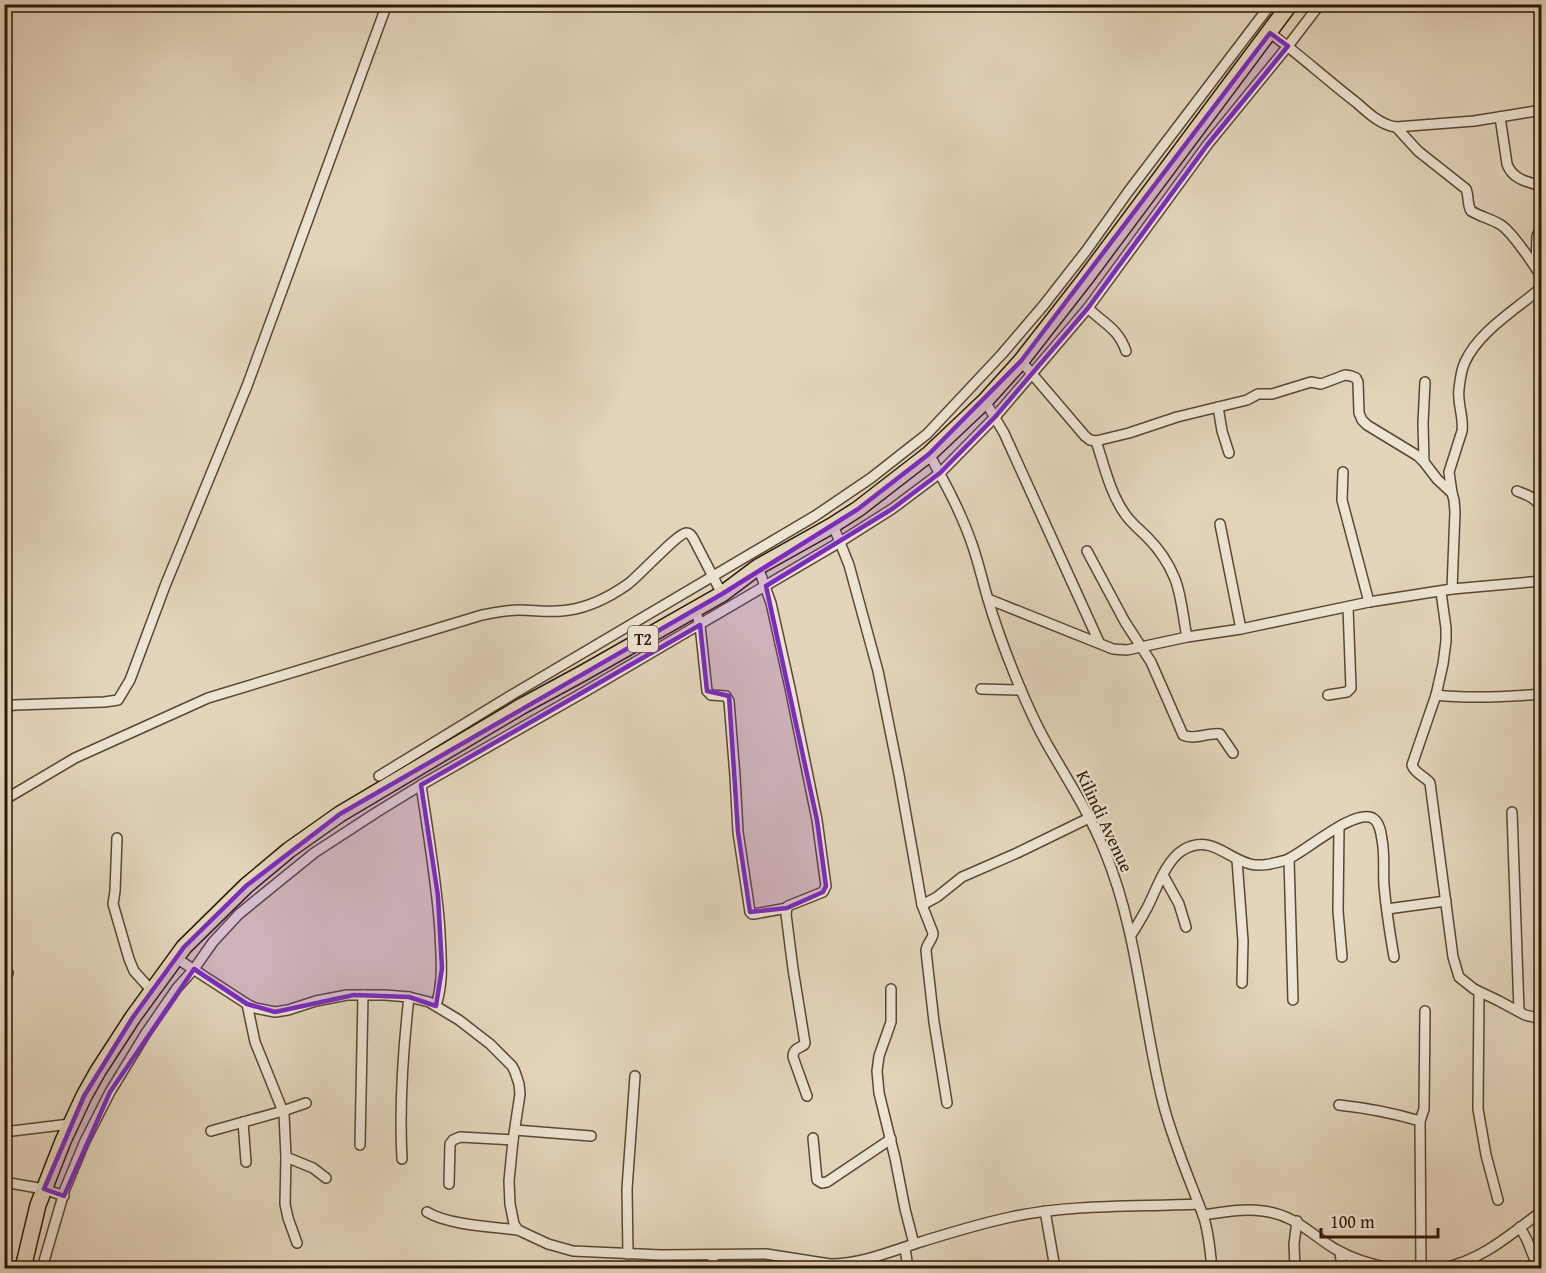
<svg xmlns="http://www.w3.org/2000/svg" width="1546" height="1273" viewBox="0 0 1546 1273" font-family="'Gentium Book Plus',serif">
<rect width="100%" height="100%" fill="#e3d5bb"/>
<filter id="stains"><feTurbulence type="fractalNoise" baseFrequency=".00333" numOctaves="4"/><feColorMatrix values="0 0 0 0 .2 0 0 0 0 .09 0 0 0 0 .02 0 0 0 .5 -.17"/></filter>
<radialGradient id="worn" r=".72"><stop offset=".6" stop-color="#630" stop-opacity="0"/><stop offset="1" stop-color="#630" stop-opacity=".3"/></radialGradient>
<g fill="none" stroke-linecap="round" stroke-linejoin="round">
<defs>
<g id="minor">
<path d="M1270 33C1300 55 1327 80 1357 103 1368 113 1381 125 1396 127L1474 121 1542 110"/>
<path d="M1500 117 1507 164C1512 179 1527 182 1542 186"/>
<path d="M1396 127 1418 151 1466 189C1469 196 1467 204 1471 211 1481 217 1492 219 1501 225 1512 232 1535 266 1542 278"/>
<path d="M1536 267 1537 236 1542 225"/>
<path d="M1088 308C1104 324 1118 328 1126 351"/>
<path d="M1021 361 1085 436 1090 440 1096 441 1129 433 1177 417 1247 400 1258 394H1272L1311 382 1321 384 1345 375 1351 376 1356 378 1358 382 1359 413 1362 420 1367 425 1418 456 1424 462 1437 479 1452 493 1454 500 1455 512 1452 589"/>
<path d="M985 401 1004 433 1099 642"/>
<path d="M1218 407 1222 431 1229 453"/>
<path d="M1096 441C1104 465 1110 493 1125 514 1131 523 1139 529 1147 537 1158 548 1169 564 1175 579 1182 597 1183 618 1187 637"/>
<path d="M929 454C945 483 961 512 972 544 978 561 982 579 987 596 995 624 1005 651 1016 678 1025 700 1035 723 1047 744 1067 779 1090 814 1105 852 1138 932 1142 1020 1163 1103 1173 1142 1189 1178 1203 1215 1209 1232 1210 1251 1212 1268"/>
<path d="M1424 462 1423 423 1425 382"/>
<path d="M1343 472 1342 500 1369 602"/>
<path d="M1517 491C1527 495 1537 498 1542 509"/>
<path d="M1452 493 1449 472 1462 431C1464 417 1457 403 1459 389 1460 380 1461 370 1465 362 1479 331 1517 309 1542 287"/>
<path d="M1220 524 1241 629"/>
<path d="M833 525 849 565 878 671 899 775 922 905 933 933C933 940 926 944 926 951L934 1022 947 1103"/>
<path d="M1087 551 1125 622 1151 662 1183 735C1194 741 1208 732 1220 734L1233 753"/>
<path d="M758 567 771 603 790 688 817 820 826 886 823 892 788 906 787 908 786 914 793 969 805 1043 804 1045C799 1048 793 1049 793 1057L807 1096"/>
<path d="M1441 592 1446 628V641L1443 664 1436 695 1412 765C1415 774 1425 776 1430 783L1453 957 1459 977 1474 989 1499 1001 1525 1015 1542 1019"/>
<path d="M988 599 1113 649 1127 650 1187 637 1241 629 1369 602 1452 589 1542 581"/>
<path d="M695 609 700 625 707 691 711 695 726 696 729 701 735 776 738 832 750 912 752 914H754L787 908"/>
<path d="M981 689 1021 690"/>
<path d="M1328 695 1347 692 1351 688 1348 607"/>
<path d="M1436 695C1471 699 1506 697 1542 694"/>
<path d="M4 708 14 705 104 702 118 700 130 680 165 586 247 386 387 4"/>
<path d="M379 776 515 693 815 516 871 478 927 434 1002 354 1043 306 1086 251 1128 192 1271 4"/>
<path d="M421 785C428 834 437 883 440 932 441 960 444 979 436 1006"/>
<path d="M4 800 75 758 208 698 482 615C494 613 506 610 519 610 535 610 553 613 569 610 589 607 611 596 628 584 638 577 678 533 686 533 690 533 691 535 693 538L722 594"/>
<path d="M1512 812 1519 1011"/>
<path d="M1339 827 1338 911 1342 957"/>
<path d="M117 838 115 891 113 904 129 959 134 971 152 991"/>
<path d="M1289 859 1293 1000"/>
<path d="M1237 860 1243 941 1242 983"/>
<path d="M1163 875 1179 904 1186 927"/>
<path d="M922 905 937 897 962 877 1017 853 1089 818"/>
<path d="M1387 909 1446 901"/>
<path d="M1131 935C1137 926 1142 917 1147 908 1156 891 1165 861 1183 850 1211 834 1226 858 1250 864 1262 867 1275 863 1286 860 1304 853 1356 806 1374 819 1380 824 1381 833 1382 840 1385 855 1383 870 1384 885 1386 909 1390 934 1394 957"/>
<path d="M176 958 247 1004 255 1008 275 1012 288 1010 316 1001 347 995H385L409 997 429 1002 459 1020 477 1034 490 1044 512 1066 515 1072 519 1084 520 1094 513 1140 509 1181 510 1204 514 1224 518 1230 548 1244 573 1251 661 1255 766 1254 830 1264C859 1264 887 1253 914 1244 946 1234 978 1224 1011 1217 1072 1204 1136 1207 1198 1204"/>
<path d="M4 983 8 973"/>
<path d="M891 989V1022L879 1056 877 1071 879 1093 895 1158 905 1209 914 1244"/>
<path d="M1479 993 1478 1109 1486 1155 1498 1200"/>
<path d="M247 1004 255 1042 284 1114 286 1157 285 1204 288 1218 297 1243"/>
<path d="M1339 1105C1367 1108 1393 1113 1420 1121"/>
<path d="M243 1122 246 1162"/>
<path d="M515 1130 591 1136"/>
<path d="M211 1131 283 1111 306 1103"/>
<path d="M4 1132 70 1124"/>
<path d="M813 1138 817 1180 822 1183 827 1182 891 1139"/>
<path d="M360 1145 363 995"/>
<path d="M286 1157 313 1168 326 1178"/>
<path d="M402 1159C399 1105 403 1050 409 997"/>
<path d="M4 1182 44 1189 64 1196"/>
<path d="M449 1184 450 1144 453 1140 460 1137 513 1140"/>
<path d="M1045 1211 1055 1268"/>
<path d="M427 1212C448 1225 493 1227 518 1230"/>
<path d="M1203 1215C1223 1212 1243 1208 1263 1211 1296 1215 1311 1235 1337 1250 1353 1259 1373 1265 1390 1268"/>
<path d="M1520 1227 1527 1240 1538 1268"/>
<path d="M905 1248 908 1268"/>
<path d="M1340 1252 1342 1268"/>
<path d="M628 1254 627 1189 635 1076"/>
<path d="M712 1255 715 1268"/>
<path d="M42 1268 65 1189 85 1141 110 1092 146 1033 177 988 194 969 213 942 239 914 314 853 377 812 421 785 586 691 840 542 892 509 940 473 995 417 1088 308 1208 144 1288 46 1320 4"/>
<path d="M1295 1268 1294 1244 1297 1221"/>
<path d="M1421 1268 1420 1121 1424 1109 1425 1011"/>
<path d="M1442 1268C1481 1261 1511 1234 1542 1211"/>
</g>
<path id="trunk" d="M23 1268 38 1205 63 1141 84 1096 98 1071 133 1017 184 947 246 886 289 850 340 814 522 706 583 673 722 594 758 567 833 525 858 509 929 454 985 401 1021 361 1085 279 1290 4"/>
</defs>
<use href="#minor" stroke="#5a4732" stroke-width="12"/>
<use href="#trunk" stroke="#2d1804" stroke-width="18"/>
<use href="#minor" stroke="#ede4d3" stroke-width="9"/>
<use href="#trunk" stroke="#e3d5bb" stroke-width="15"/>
</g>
<path fill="#7b2cbf" fill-opacity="0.2" stroke="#7b2cbf" stroke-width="4.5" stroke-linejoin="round" d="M1270 33 1288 46 1208 144 1088 308 995 417 940 473 892 509 766 586 817 820 826 886 823 892 787 908 750 912 738 832 729 696 707 691 700 625 421 785 438 896 442 968 436 1006 409 997 354 995 275 1012 247 1004 194 969 110 1092 64 1196 44 1189 84 1096 133 1017 184 947 246 886 340 814 722 594 858 509 929 454 1021 361Z"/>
<g text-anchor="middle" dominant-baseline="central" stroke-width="4.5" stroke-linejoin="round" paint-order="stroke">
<rect fill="#ede4d3" stroke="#675542" stroke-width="1.5" x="628" y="626" width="30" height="26" rx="4.5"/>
<g font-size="16" font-weight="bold" fill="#2d1804">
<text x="643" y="639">T2</text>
</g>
<g font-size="18" fill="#2d1804" stroke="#ede4d3">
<text transform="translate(1105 821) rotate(65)">Kilindi Avenue</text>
</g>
</g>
<rect width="1546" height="1273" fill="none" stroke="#e3d5bb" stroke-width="24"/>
<rect x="6" y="6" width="1534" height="1261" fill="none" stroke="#2d1804" stroke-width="3"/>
<rect x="12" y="12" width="1522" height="1249" fill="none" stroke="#2d1804" stroke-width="1.5"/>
<path d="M1321 1228v9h117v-9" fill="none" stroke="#2d1804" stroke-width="3"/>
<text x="1330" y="1228" font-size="18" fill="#2d1804" stroke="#ede4d3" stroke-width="4.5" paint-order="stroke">100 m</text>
<rect width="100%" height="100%" filter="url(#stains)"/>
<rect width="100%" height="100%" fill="url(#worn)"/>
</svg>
